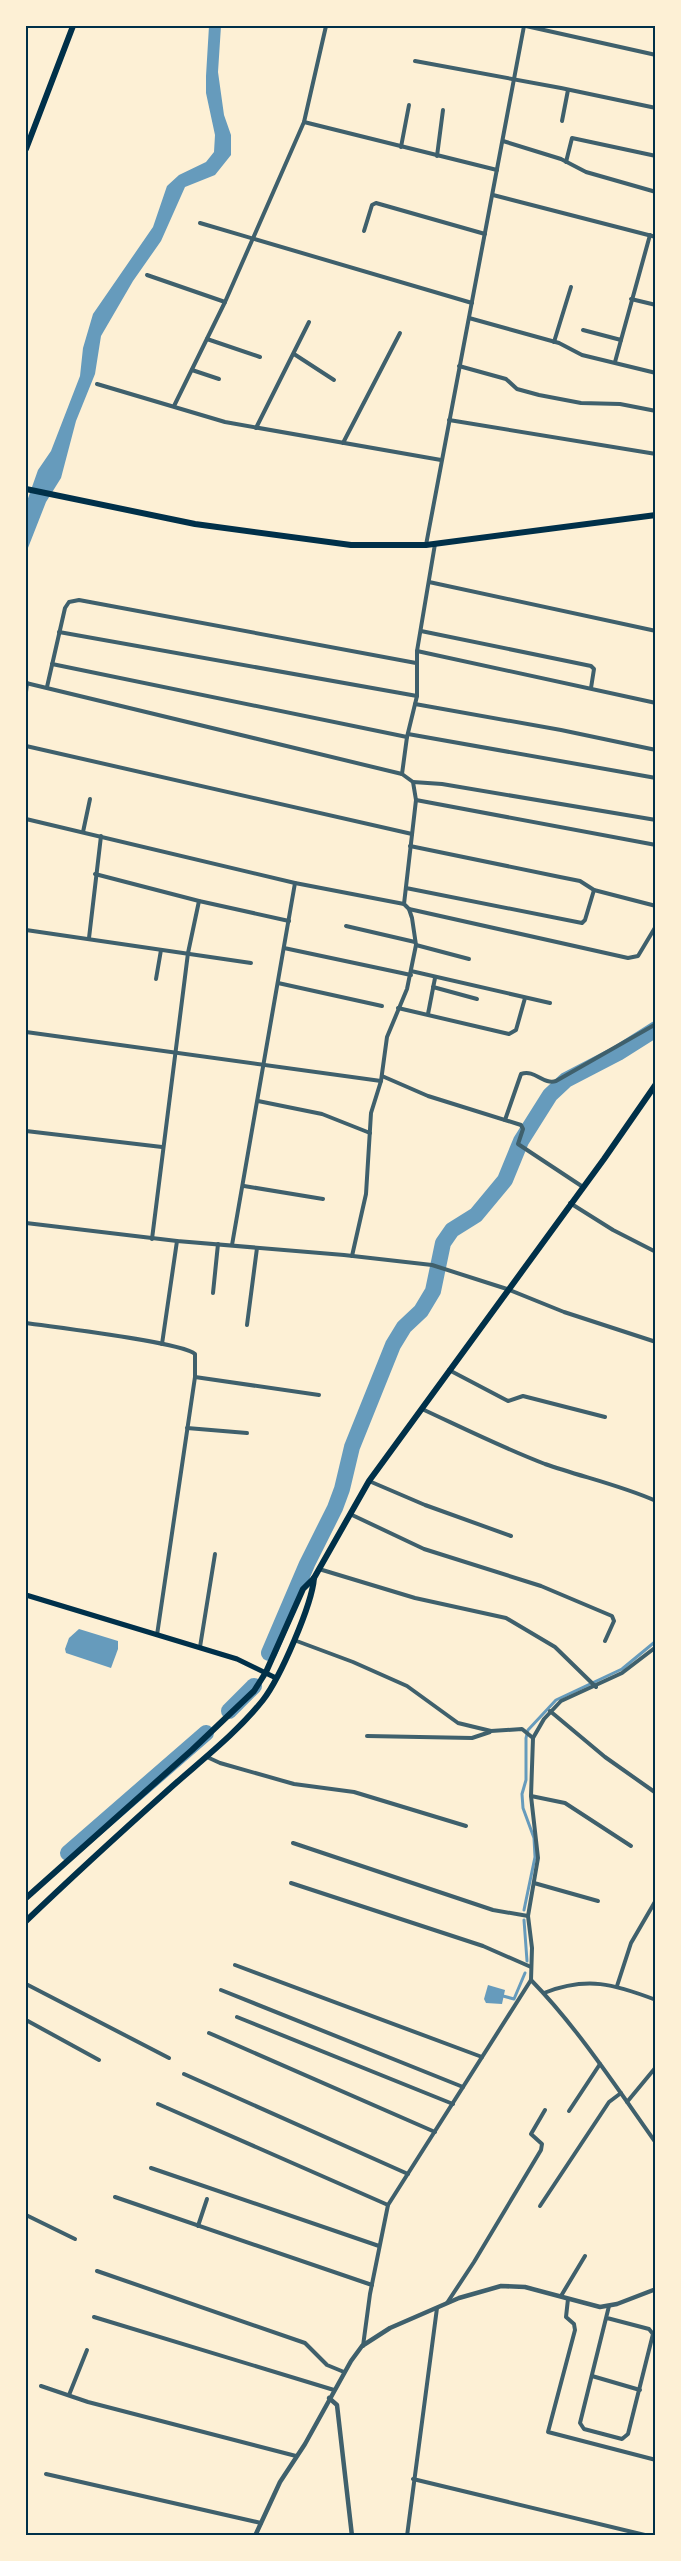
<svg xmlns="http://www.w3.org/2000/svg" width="681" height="2561" viewBox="0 0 681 2561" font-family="Bitter,serif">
<rect width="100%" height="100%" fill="#fdf0d5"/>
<g fill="#669bbc">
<path d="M209 26H221L218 72 224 115 231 135V155L215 175 185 187 161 241 133 281 101 336 95 374 76 421 61 478 46 502 26 553V504L38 470 51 451 80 376 83 348 93 314 153 227 167 186 179 175 206 162 214 152 215 135 206 93V76Z"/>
<path d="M79 1629 118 1641V1649L111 1668 66 1653 65 1649 69 1638Z"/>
<path d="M488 1985 505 1990 502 2004 486 2003 484 1999Z"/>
</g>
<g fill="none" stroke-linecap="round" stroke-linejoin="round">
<g stroke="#669bbc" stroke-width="3">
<path d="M524 1910 535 1857 534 1838 523 1808 522 1794 526 1780V1738L528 1730 556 1700 622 1669 656 1641"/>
<path d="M524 1920 527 1961"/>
<path d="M503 1996 514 1999 525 1973"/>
</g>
<g stroke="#669bbc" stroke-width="16">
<path d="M269 1653 307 1564 335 1508 342 1489 352 1447 393 1345 404 1327 421 1311 433 1291 443 1243 452 1230 476 1215 505 1180 521 1141 550 1095 566 1080 618 1053 656 1029"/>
<path d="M229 1711 254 1686"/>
<path d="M68 1853 206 1733"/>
</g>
<g stroke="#3f606c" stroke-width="4">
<path d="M526 26 656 55"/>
<path d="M415 61 561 88 656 108"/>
<path d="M562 121 568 90"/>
<path d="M304 122 497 170"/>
<path d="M503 141 561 159 586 172 656 192"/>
<path d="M401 147 409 105"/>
<path d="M437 156 443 110"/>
<path d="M566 162 572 138 656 156"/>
<path d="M493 195 656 237"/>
<path d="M200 223 472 303"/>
<path d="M364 231 372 205 376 203 485 234"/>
<path d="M147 275 225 302"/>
<path d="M631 299 656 305"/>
<path d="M469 318 559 343 582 355 656 373"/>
<path d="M583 330 621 340 650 235"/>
<path d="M207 339 260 357"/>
<path d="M554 342 571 287"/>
<path d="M294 354 334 380"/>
<path d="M615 362 621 340"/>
<path d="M459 366 506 379 517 389 539 395 581 403 620 404 656 411"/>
<path d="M192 370 219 379"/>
<path d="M97 384 225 422 441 460"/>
<path d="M174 406 225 302 304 122 326 26"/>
<path d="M449 420 656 454"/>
<path d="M256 428 309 322"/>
<path d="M343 443 400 333"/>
<path d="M426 545 524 26"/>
<path d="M429 582 656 631"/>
<path d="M421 631 591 666 594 669 591 688"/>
<path d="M59 632 417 696"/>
<path d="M417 651 656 703"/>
<path d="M52 664 407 737"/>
<path d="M26 683 402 774 413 782 416 800 404 904 409 909 412 918 416 945 407 989 387 1037 381 1081 371 1113 366 1194 352 1256"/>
<path d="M47 687 65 608 69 602 79 600 416 663"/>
<path d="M26 692 27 683"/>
<path d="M415 704 561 730 656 750"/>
<path d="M408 734 656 778"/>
<path d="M26 746 412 834"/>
<path d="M402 774 407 737 417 696V651L435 544"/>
<path d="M413 782 442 784 656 820"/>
<path d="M416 800 656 845"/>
<path d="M26 819 295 883 404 904"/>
<path d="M83 832 90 799"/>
<path d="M410 846 560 877 580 881 594 890 656 906"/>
<path d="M95 874 199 901 289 921"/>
<path d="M406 888 582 923 585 920 594 890"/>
<path d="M409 909 628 958 638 956 656 926"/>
<path d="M346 926 415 942"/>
<path d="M26 930 251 963"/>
<path d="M89 938 101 836"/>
<path d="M416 945 469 959"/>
<path d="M284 948 411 975"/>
<path d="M411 971 550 1003"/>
<path d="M156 979 161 950"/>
<path d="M278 983 382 1006"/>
<path d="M433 987 477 999"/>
<path d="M398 1008 509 1034 516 1030 525 998"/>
<path d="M428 1014 435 978"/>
<path d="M26 1032 381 1081"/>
<path d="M382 1076 428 1096 521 1125 523 1129 518 1144 583 1187"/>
<path d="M258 1101 322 1114 370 1133"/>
<path d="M505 1120 521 1074C535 1069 543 1085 556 1081L656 1024"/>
<path d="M26 1131 162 1147"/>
<path d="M244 1186 323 1199"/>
<path d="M570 1203 613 1230 656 1252"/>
<path d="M26 1223 177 1241 344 1255 432 1265 507 1289 564 1312 656 1342"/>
<path d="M152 1239 188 953 199 901"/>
<path d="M232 1245 295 883"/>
<path d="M213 1293 218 1244"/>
<path d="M26 1323C52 1327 182 1342 195 1354V1377L157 1635"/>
<path d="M247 1325 257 1248"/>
<path d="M162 1344 177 1241"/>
<path d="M449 1370 508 1401 523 1396 605 1417"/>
<path d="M195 1377 319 1395"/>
<path d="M422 1409C463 1428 503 1448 545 1464 582 1477 620 1485 656 1501"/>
<path d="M187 1428 247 1433"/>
<path d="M369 1481 425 1505 511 1536"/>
<path d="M350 1514 424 1549 541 1586 612 1616 614 1621 605 1641"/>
<path d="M319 1569 415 1598 506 1618 555 1647 596 1687"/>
<path d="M294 1640 353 1662 407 1686 458 1723 491 1731 522 1729 533 1738"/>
<path d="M200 1647 215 1554"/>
<path d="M550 1711 605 1757 656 1793"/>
<path d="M367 1736 472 1738 490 1732"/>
<path d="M207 1757 220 1763 294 1784 354 1792 466 1826"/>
<path d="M531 1796 565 1803 631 1846"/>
<path d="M293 1843 493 1910 528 1916"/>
<path d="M291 1883 483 1946 531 1967"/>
<path d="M534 1883 598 1901"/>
<path d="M235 1965 482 2057"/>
<path d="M531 1980C577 2027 617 2088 656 2143"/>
<path d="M26 1984 169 2058"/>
<path d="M617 1986 631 1943 656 1900"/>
<path d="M221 1990 463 2087"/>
<path d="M544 1993C587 1976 614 1984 656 2000"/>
<path d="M237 2017 453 2104"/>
<path d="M26 2020 99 2060"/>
<path d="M209 2033 435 2132"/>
<path d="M184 2074 408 2174"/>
<path d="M627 2102 656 2067"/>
<path d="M158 2104 388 2205"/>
<path d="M569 2111 600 2064"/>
<path d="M151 2168 379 2246"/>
<path d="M115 2197 372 2285"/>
<path d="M540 2206 609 2102 621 2093"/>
<path d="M26 2215 75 2239"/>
<path d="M198 2226 207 2199"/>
<path d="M97 2271 305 2343 327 2365 344 2372"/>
<path d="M561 2296 585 2256"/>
<path d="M568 2299 566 2317 574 2324 575 2330 548 2432 656 2460"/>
<path d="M447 2303 474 2262 541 2150 542 2144 531 2134 545 2110"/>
<path d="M94 2317 334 2390"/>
<path d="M607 2318 649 2329 653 2334 628 2434 622 2439 584 2429 580 2423 609 2306"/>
<path d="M363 2346 370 2294 388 2205 531 1980 532 1948 528 1916 538 1858 531 1796 533 1738 544 1719 561 1701 622 1673 656 1647"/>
<path d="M592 2376 640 2390"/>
<path d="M41 2386 88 2402 296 2456"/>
<path d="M69 2395 87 2350"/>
<path d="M46 2474 261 2523"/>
<path d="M413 2479 649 2536"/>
<path d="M407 2536 437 2308"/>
</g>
<g stroke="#3f606c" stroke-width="4.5">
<path d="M329 2398 337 2405 352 2536"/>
<path d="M255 2536 280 2482 305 2444 351 2361 362 2346 390 2328 459 2298 501 2286 525 2287 600 2307 617 2304 656 2289"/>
</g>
<path stroke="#003049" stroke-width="5" d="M26 1595 237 1659 276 1678"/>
<g stroke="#003049" stroke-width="6">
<path d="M26 149 73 26"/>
<path d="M26 489 195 524 351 545H426L656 515"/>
<path d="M26 1898 192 1750 254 1691 266 1672 303 1589 314 1578 369 1481 604 1159 656 1084"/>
<path d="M26 1921C72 1877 119 1834 167 1791 199 1762 236 1734 263 1700 280 1678 312 1605 314 1578"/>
</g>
</g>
<rect width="681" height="2561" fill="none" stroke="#fdf0d5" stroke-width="54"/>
<rect x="27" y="27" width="627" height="2507" fill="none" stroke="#003049" stroke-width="2"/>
</svg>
